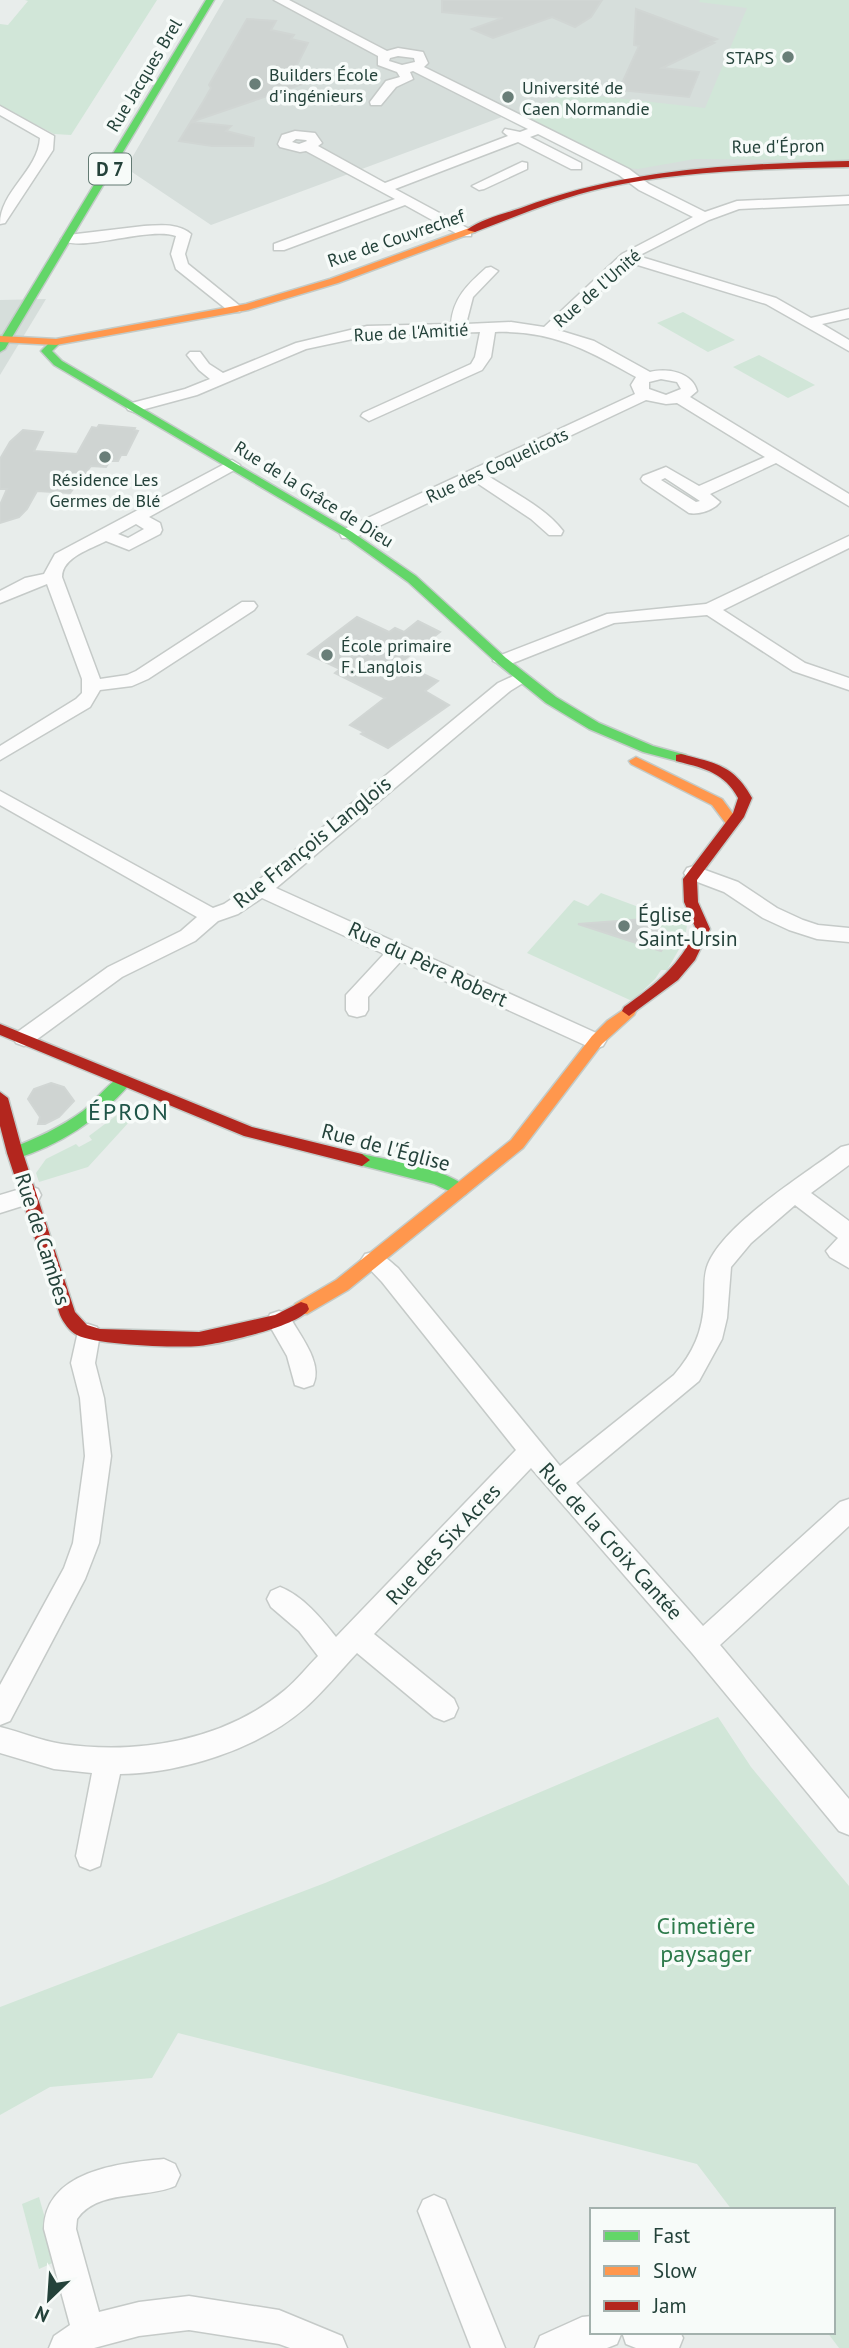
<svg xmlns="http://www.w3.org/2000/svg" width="849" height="2348" viewBox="0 0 849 2348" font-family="'PT Sans',sans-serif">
<rect width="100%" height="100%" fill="#e8edeb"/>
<g fill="#d6dedb">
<path d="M224 0H849V164L622 176 502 117 211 225 126 168Z"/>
<path d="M46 299 0 375V300Z"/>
</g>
<g fill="#d1e6d8">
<path d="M25 0H157L71 135 54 134 0 106V24L8 25 28 1Z"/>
<path d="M700 0H849V160L695 159 638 169 628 168 520 115 523 111 571 93 705 108 747 8 699 2Z"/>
<path d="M683 312 735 340 708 352 657 323Z"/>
<path d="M759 355 815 385 788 398 733 367Z"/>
<path d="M601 893 687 925 685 939 667 970H661L655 979 632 1001 527 953 574 900 588 906Z"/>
<path d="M129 1106 140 1110 88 1167 39 1182 36 1173 46 1159 76 1144 79 1147 92 1140 89 1136Z"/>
<path d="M718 1717 751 1767 849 1886V2348H839L827 2332H833V2210H732L697 2164 178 2033 152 2078 50 2087 0 2115V2007L325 1883Z"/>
<path d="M39 2197 57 2261 39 2269 22 2204Z"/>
</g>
<g fill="#cfd4d2" stroke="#d1d6d4" stroke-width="2">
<path d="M442 0H602L591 17 575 27 552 17 493 38 472 29 503 18 442 12Z"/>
<path d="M636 9 717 39 710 42 714 43 662 68 699 72 689 97 619 90 639 46 634 45Z"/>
<path d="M247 19 276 21 271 30 294 35 291 39 308 43 294 71 332 74 191 122 231 126 226 131 254 138 253 146H212L179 141 203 102 211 88 209 85Z"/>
<path d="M99 425 135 428 134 430 138 431 126 455H121L118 461H110L106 467 91 466 70 493 37 491 27 509 19 517 0 523V505L7 489H0V459L10 442 23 430 43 432 34 451 77 454 92 427 97 428Z"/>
<path d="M357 617 389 632 395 628 404 632 418 621 440 632 400 663 438 681 425 691 449 705 388 748 361 734 364 732 350 725 385 698 335 673 340 669 308 654Z"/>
<path d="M644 919 645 922H652L654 927 670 933 667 936 671 938 661 951 578 924Z"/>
<path d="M51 1083 64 1087 74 1101 59 1117 45 1124H38L40 1117 28 1099 34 1089Z"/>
</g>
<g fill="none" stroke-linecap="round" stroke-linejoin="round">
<defs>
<g id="street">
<path d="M274 0H289L387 51 398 48 423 52 428 63 424 67 629 169 649 184 705 212 737 201 849 196V204L739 209 709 220 638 256 776 298 811 318 849 309V318L822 324 849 340V351L766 304 631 263 558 330 594 341 650 372C667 368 692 372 697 391L690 397 849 494V506L776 463 710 494 720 502C714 510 699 515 689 513L643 482 641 479 643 476 666 467 699 486 765 457 677 403 666 404 646 400 487 475C512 492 545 507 563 531L561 535H549L531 519 474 481 354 538H342L340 534 342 530 635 394 631 385 636 377C588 350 552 330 495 332L491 357 482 370 369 421 361 416 363 413 471 364 475 357 480 332 367 336 306 349 197 395 134 412 128 410 126 407 128 404 185 389 210 379 199 370 187 355 190 352H200L209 364 223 373 296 343 367 326 451 324C453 298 468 284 486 268L491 267 498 271 473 297 466 324 511 322 544 327 622 254 693 217 639 190 619 175 538 134 530 137 581 163V169H571L518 142 395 189 471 230V236H461L405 205 284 250H274V244L395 199 306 151 300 152 280 147 278 144 282 135 295 131 315 133 322 143 318 146 385 183 508 136 503 132 505 129 520 132 528 129 413 71 410 72 413 79 396 87 381 105H371L370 102 386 81 400 77 397 72 378 65V56ZM398 56 414 58 415 62 402 65 389 61 390 58ZM296 139 306 140 307 141 299 144 292 142ZM661 379 677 382 681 389 666 395 649 389V382ZM665 478 700 501 696 502 661 480Z"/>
<path d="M0 106 54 136 53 150 5 223 0 224C0 191 38 171 40 138L0 115Z"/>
<path d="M522 162 527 163V169L484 189 479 190 472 186Z"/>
<path d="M144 226C160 225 179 223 191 234L185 254 188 264 240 306 242 309 240 312H230L176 269 171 254 176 236C147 226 78 254 61 239L68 235Z"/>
<path d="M232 460 240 465 238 468 149 517 160 523 162 530 160 534 129 550 106 541C91 549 62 557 62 577L100 679 127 675 136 671 242 602H254L257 606 254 610 148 679 132 686 100 690 90 707 0 760V746L76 699 82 693V679L47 584 0 603V591L25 578 44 574 55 554ZM136 524 144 529 128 538 118 534Z"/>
<path d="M849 536V548L723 610 805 663 849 678V690L793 671 707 615 614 623 508 665 502 666 493 661 496 657 607 614 706 604Z"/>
<path d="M522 672 531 678 510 691 276 888 603 1036 606 1041 603 1046 595 1049 587 1046 401 961 368 997V1010L365 1015 357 1017 349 1015 346 1010V995L384 954 262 898 238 914 218 921 195 941 122 977 32 1043 24 1046 16 1043 13 1038 16 1033 108 967 181 931 197 917 0 805V791L213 908 224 904 254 884 498 683Z"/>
<path d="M694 866 738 882 777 908 803 920 818 925 849 928V942L817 939 789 930 763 918 724 892 687 878 684 873 687 868Z"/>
<path d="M849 1145V1165L811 1193 849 1221V1268L830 1257 826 1251 838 1238 795 1205 751 1243 731 1267 727 1318 722 1339 699 1381 576 1483 703 1626 840 1502 849 1499V1526L720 1645 849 1799V1835L839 1831 692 1653 531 1468 374 1634 454 1699 458 1708 454 1717 444 1721 434 1717 357 1653C340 1671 324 1691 305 1708 258 1749 182 1773 120 1774L100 1866 90 1870 80 1866 76 1856 92 1773 54 1769 0 1753V1727C21 1732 41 1741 62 1744 138 1755 224 1741 285 1690 297 1680 307 1667 318 1656L299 1631 271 1607 267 1599 271 1591 280 1587C303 1596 321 1618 336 1637L516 1450 382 1282 361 1260 365 1254C380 1249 387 1259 398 1268L560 1466 674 1375C693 1353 703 1331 704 1302 705 1289 703 1276 708 1264 725 1223 805 1174 841 1147Z"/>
<path d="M30 1186 38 1189 41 1195 38 1201 0 1213V1195Z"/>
<path d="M279 1311 288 1314C298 1333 324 1363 313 1385L304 1388 295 1385 287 1356 267 1321 270 1314Z"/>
<path d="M88 1324 97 1327 100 1334 95 1363 104 1398 111 1456 99 1543 85 1579 10 1721 0 1725V1685L64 1568 73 1543 85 1456 80 1398 71 1363 79 1327Z"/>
<path d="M164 2159 175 2164 180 2175 175 2186C146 2199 97 2189 77 2219L76 2229 99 2312 139 2302 189 2296 279 2310 342 2336 347 2348H290L279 2344 189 2330 139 2336 94 2348H49L54 2336 70 2325 44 2229C45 2171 119 2163 164 2159Z"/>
<path d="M434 2195 445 2200 505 2348H471L418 2211 423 2200Z"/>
<path d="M592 2316V2332H680L683 2338 679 2348H636L626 2344 622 2332 617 2344 607 2348H535L540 2336 582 2317Z"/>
</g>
<g id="fast">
<path d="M206 0H214L5 349 0 352V340Z"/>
<path d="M52 340 61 342 52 351 62 361 352 532 416 576 506 658 556 697 599 723 653 746 686 755V761L681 762 643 752 589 729 546 703 498 664 408 582 344 536 54 365 41 351Z"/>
<path d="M124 1075 129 1077 132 1081 129 1085C98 1120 60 1145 15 1159L9 1157 7 1153 9 1149C35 1139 60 1128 83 1111 94 1102 112 1079 124 1075Z"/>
<path d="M362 1154C386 1160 455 1170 468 1190L466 1194 460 1196 434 1184 356 1164 354 1160Z"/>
</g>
<g id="slow">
<path d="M472 227 477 230 475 232 338 283 248 310 56 345 0 342V336L56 339 246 304 330 279Z"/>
<path d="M636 757 722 799 739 822 737 825H727L712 805 631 764 629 761Z"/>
<path d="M629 1006 636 1011 634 1015 602 1044 523 1148 348 1290 307 1314H295L293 1309 295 1304 336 1280 511 1140 592 1036 607 1021Z"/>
</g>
<g id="jam">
<path d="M849 161V167C767 169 683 170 603 188 559 198 517 216 475 232L467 230C481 219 504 214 521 208 627 168 737 164 849 161Z"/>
<path d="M681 754C715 763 734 765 752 798L744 817 697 880 698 902 710 929 695 960 678 980 629 1016 622 1011 624 1007C655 985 681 965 696 929L684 902 683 879 733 813 738 798C724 772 703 768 676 761V755Z"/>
<path d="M0 1024 252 1127 362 1154 370 1160 362 1166 244 1136 0 1035Z"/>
<path d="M0 1092 8 1098 23 1153 75 1312 87 1325 100 1329 199 1332 275 1315 301 1302 307 1304 309 1309C300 1326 220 1344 199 1346 177 1348 95 1345 77 1335 70 1332 63 1322 60 1315L7 1153 0 1126Z"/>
</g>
</defs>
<use href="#street" stroke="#c5cac8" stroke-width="3"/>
<use href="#fast" stroke="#c3cbc8" stroke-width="3"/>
<use href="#slow" stroke="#c3cbc8" stroke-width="3"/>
<use href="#jam" stroke="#c3cbc8" stroke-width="3"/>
<use href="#street" fill="#fcfcfc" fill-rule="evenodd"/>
<use href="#fast" fill="#63d668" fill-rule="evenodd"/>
<use href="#slow" fill="#ff974d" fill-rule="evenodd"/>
<use href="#jam" fill="#b3261e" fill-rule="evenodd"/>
</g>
<g fill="#697e78" stroke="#f7fbf9" stroke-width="2.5">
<circle cx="788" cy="57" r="7"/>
<circle cx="255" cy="84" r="7"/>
<circle cx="508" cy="97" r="7"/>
<circle cx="105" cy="457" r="7"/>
<circle cx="327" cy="655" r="7"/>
<circle cx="624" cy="926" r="7"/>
</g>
<g text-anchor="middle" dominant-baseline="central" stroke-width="7" stroke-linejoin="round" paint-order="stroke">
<g font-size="18" fill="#24423a" stroke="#f7fbf9" text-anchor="start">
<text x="774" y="57" text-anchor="end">STAPS</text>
<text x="269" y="74">Builders École<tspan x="269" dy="21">d'ingénieurs</tspan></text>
<text x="522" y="87">Université de<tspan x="522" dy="21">Caen Normandie</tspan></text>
<text x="105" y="479" text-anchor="middle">Résidence Les<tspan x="105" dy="21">Germes de Blé</tspan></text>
<text x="341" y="645">École primaire<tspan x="341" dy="21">F. Langlois</tspan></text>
</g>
<g font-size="18" fill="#24423a" stroke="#f7fbf9">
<text transform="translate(144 75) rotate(-59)">Rue Jacques Brel</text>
<text transform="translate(778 146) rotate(-1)">Rue d'Épron</text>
<text transform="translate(396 238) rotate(-19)">Rue de Couvrechef</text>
<text transform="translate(597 288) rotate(-41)">Rue de l'Unité</text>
<text transform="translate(411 332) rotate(-3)">Rue de l'Amitié</text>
<text transform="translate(497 465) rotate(-25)">Rue des Coquelicots</text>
<text transform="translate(314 494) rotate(32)">Rue de la Grâce de Dieu</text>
</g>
<rect fill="#f7fbf9" stroke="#637a73" stroke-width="2" x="89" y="153.5" width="42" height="31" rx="5"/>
<g font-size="19" font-weight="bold" fill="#24423a">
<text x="110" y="169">D 7</text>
</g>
<g font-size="21" fill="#24423a" stroke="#f7fbf9">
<text transform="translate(312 842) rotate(-39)">Rue François Langlois</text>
<text transform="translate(428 964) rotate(25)">Rue du Père Robert</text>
<text transform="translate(386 1147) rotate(15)">Rue de l'Église</text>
<text transform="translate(43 1239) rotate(72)">Rue de Cambes</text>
<text transform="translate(611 1541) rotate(48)">Rue de la Croix Cantée</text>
<text transform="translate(443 1544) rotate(-47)">Rue des Six Acres</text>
</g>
<g font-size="21" fill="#24423a" stroke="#f7fbf9" text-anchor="start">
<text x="638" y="914">Église<tspan x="638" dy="24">Saint-Ursin</tspan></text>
</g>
<g font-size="24" letter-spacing="2" fill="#1f5548" stroke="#f7fbf9">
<text x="129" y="1111">ÉPRON</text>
</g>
<g font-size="24" fill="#2d7a4b" stroke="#f7fbf9">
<text x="706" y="1925">Cimetière<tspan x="706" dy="28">paysager</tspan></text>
</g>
</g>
<rect x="590" y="2208" width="245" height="126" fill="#f7fbf9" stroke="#a3b1ad" stroke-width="2"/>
<rect x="604" y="2231" width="35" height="10" fill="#63d668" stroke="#a3b1ad" stroke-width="2"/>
<text x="653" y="2243" font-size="21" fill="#24423a">Fast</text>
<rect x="604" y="2266" width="35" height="10" fill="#ff974d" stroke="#a3b1ad" stroke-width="2"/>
<text x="653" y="2278" font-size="21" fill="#24423a">Slow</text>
<rect x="604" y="2301" width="35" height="10" fill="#b3261e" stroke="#a3b1ad" stroke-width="2"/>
<text x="653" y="2313" font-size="21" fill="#24423a">Jam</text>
<g transform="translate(49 2299) rotate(205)" stroke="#f7fbf9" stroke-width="5" paint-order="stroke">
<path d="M0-5L12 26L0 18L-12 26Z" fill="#24423a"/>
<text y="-10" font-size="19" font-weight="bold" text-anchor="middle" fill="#24423a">N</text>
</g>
</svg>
